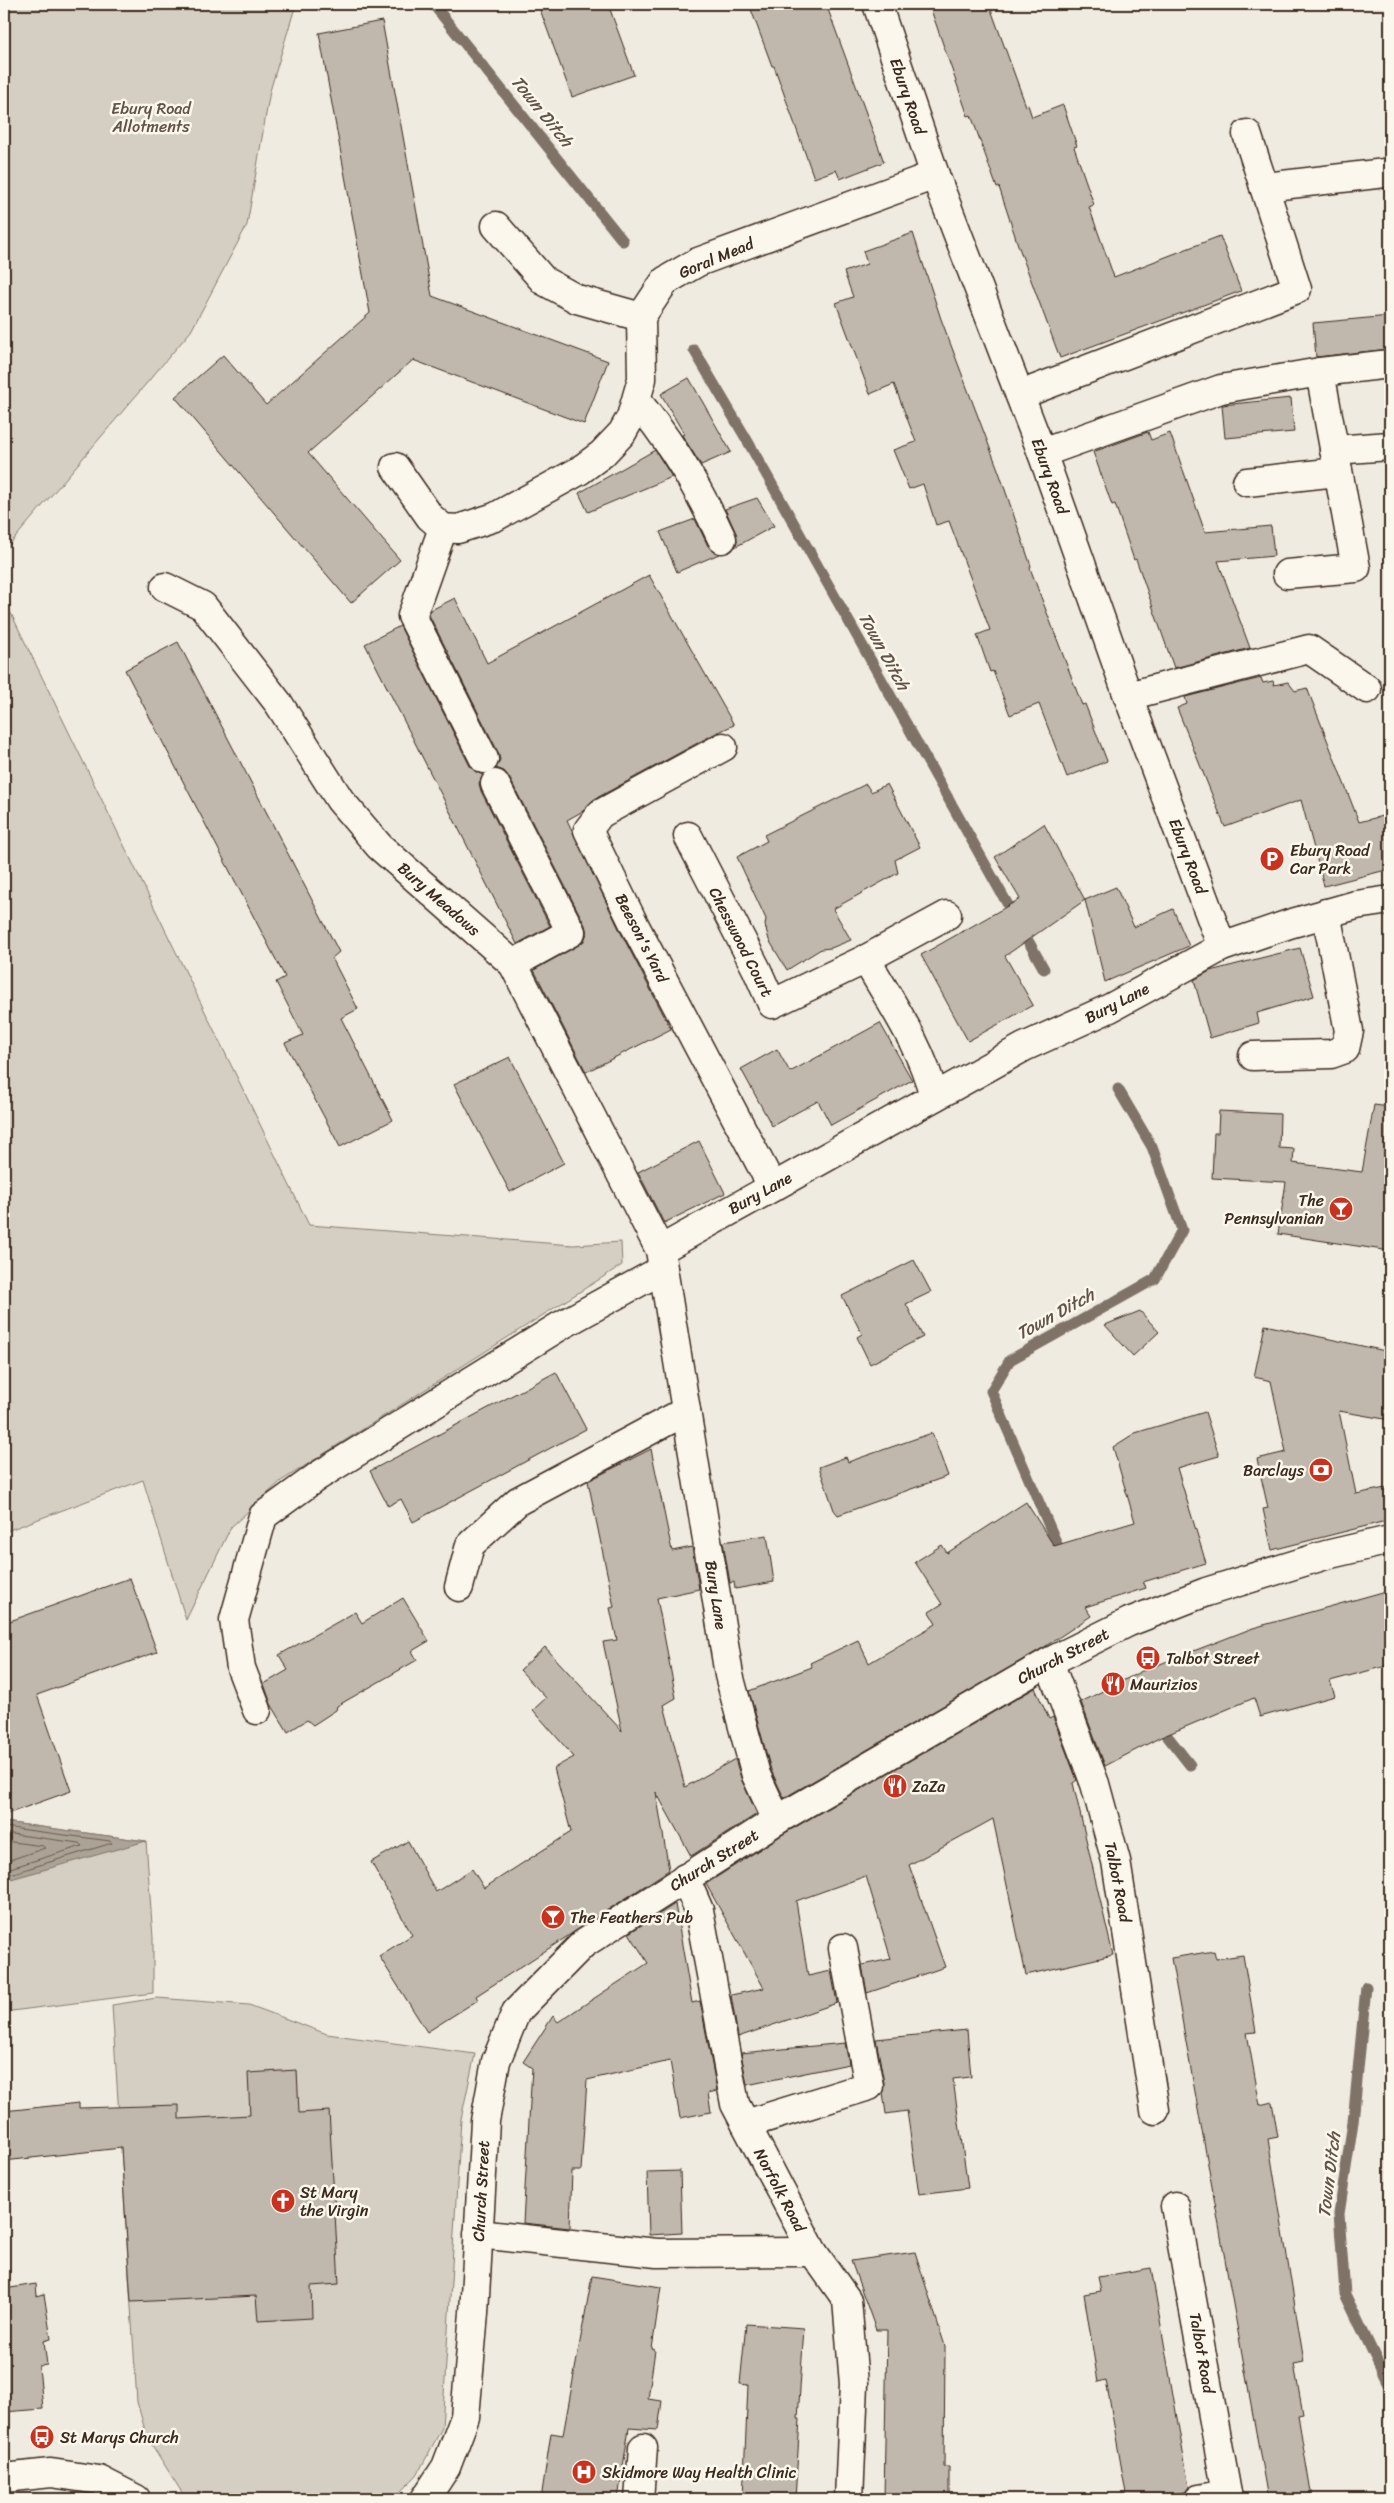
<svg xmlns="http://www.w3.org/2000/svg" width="1394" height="2503" viewBox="0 0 1394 2503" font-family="Sriracha,sans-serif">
<rect width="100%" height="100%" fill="#f0ebe0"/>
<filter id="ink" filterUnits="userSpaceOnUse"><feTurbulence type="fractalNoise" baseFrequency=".02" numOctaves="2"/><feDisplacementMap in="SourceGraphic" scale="10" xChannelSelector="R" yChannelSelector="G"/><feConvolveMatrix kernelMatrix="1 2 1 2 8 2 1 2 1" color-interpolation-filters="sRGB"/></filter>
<g filter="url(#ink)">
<g fill="#d5cec3" stroke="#887c70">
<path d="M4 4H296L270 91 247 225 191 331 4 551Z"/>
<path d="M4 599 309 1225 573 1245 621 1242 622 1265 281 1481 231 1527 186 1620 143 1480 4 1532Z"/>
<path d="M4 1822 146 1841 153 1938V1993L4 2012Z"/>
<path d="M157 1998 249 2005 327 2034 475 2054 461 2119 442 2428 417 2475 393 2499H186L147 2437 137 2402 112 2005Z"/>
</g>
<path fill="#aca397" stroke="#7f7367" d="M4 1822 146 1841 4 1881Z"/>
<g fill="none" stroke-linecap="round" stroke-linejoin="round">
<g stroke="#685a4e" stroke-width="1">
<path d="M4 1827 110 1841 112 1843 4 1876"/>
<path d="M4 1833 79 1843 82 1846 4 1870"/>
<path d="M4 1841 43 1846 45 1848 4 1862"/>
</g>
<g stroke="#7f7367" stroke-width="11">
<path d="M433 4 623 241"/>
<path d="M694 350 747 440 1044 969"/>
<path d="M1063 1558 991 1391 1010 1360 1155 1279 1182 1230 1152 1147 1118 1089"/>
<path d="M1157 1723 1190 1765"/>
<path d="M1366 1987 1353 2122 1339 2214 1345 2294 1390 2388"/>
</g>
</g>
<g fill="#c0b8ad" stroke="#3b2a1e">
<path d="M538 4H608L634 75 572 97Z"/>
<path d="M749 4H826L884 162 840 179 836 170 814 178 774 66H772Z"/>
<path d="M929 4H989L1026 106 1028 105 1032 117 1063 105 1077 146 1074 147 1094 205 1089 207 1114 277 1220 236 1241 291 1060 358 1018 245 999 187 997 188 971 115 968 116Z"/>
<path d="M382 21 432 296 608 361 584 424 413 360 308 453 400 560 351 603 175 397 223 355 266 405 370 313 319 33Z"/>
<path d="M913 233 941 319 999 472 1031 566 1030 568 1082 705 1085 704 1107 761 1067 777 1039 704 1010 715 993 671 990 672 977 635 990 630 949 521 936 525 923 484 909 489 893 450 916 442 894 384 870 394 836 303 853 297 844 272 867 264 863 251Z"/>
<path d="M1390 316V349L1316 357 1313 323Z"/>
<path d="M689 378 731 452 701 465 682 435 684 434 661 394Z"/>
<path d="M1291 398 1294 432 1225 438 1222 405Z"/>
<path d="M1148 432 1151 440 1170 433 1205 532 1271 526 1274 556 1218 561 1250 648 1174 668 1136 559 1134 560 1115 504 1112 505 1093 452Z"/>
<path d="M655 450 672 477 588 512 579 493Z"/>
<path d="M757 498 774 526 735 547 737 541 736 533 725 509Z"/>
<path d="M695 519 708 546 719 554 677 572 660 532Z"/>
<path d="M649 575 734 725 716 733 593 800 583 811 567 820 621 933 671 1029 586 1072 534 970 579 945 584 941 587 933 585 925 509 777 504 771 496 768 500 760 498 752 429 615 431 610 455 598 487 663Z"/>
<path d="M400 626 470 766 476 772 483 775 479 783 481 791 550 926 517 944 365 644Z"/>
<path d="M178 642 339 952 332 958 358 1009 341 1018 393 1120 340 1147 285 1043 303 1035 276 982 285 977 125 670Z"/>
<path d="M1261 678 1263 683 1273 681 1274 685 1288 682 1295 691 1307 688 1359 822 1390 814V869L1324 886 1301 800 1225 827 1177 708 1187 704 1185 697Z"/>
<path d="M866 784 871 792 887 784 920 847 895 860 898 873 833 909 851 940 831 948 821 949 787 970 769 940 765 925 766 919 737 857 767 841 764 835Z"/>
<path d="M1044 824 1085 900 1005 956 1033 1005 968 1041 921 955 1020 899 995 857Z"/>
<path d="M1116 887 1134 927 1173 909 1189 946 1105 982 1085 900Z"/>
<path d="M1300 948 1314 996 1257 1013 1259 1023 1210 1038 1194 980 1210 971Z"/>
<path d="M880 1023 912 1080 831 1125 818 1101 772 1126 741 1069 777 1049 790 1072Z"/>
<path d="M510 1057 564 1163 510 1192 454 1084Z"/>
<path d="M1374 1105 1390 1107V1251L1278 1234 1286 1182 1212 1178 1214 1133H1218L1219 1111 1280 1114 1279 1148 1294 1149 1293 1163 1362 1172Z"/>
<path d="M699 1141 725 1193 664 1223 638 1172Z"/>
<path d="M914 1260 931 1292 906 1304 923 1337 870 1364 857 1337 862 1334 842 1296Z"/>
<path d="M1140 1311 1159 1332 1133 1356 1105 1325Z"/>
<path d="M1265 1325 1390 1352V1420L1339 1411 1356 1494 1390 1487V1520L1272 1550 1263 1509 1268 1508 1257 1459 1286 1452 1271 1381 1254 1377Z"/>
<path d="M556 1372 586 1429 413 1522 401 1499 388 1506 370 1471Z"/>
<path d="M1205 1412 1219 1456 1177 1468 1206 1563 1143 1582 1146 1588 1085 1607 1091 1616 1043 1648 784 1798 771 1770 749 1691 812 1667 810 1663 858 1640 869 1663 936 1624 929 1612 942 1604 915 1562 942 1545 947 1553 1026 1502 1054 1546 1135 1522 1113 1447 1135 1433Z"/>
<path d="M932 1433 948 1476 838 1515 834 1510 819 1467 846 1457 848 1462Z"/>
<path d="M651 1449 672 1551 692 1547 699 1589 657 1598 676 1698 664 1705 685 1787 735 1759 742 1781 757 1814 691 1856 656 1792 669 1870 476 1996 478 2000 427 2032 379 1956 412 1935 371 1862 408 1841 436 1892 472 1869 484 1888 571 1832 554 1768 574 1757 533 1710 546 1698 520 1670 545 1647 622 1731 603 1642 617 1640 610 1608 614 1607 588 1481Z"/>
<path d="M767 1535 774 1582 735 1589 734 1582 730 1583 723 1542Z"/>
<path d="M130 1578 157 1652 37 1695 71 1791 4 1815V1616L8 1615 10 1621Z"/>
<path d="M1390 1590V1665L1330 1681 1335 1696 1260 1717 1254 1698 1159 1738 1105 1766 1081 1702 1142 1671 1253 1628Z"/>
<path d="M403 1598 429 1641 412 1651 417 1660 337 1706 336 1710 313 1725 307 1720 288 1732 271 1704 264 1684 288 1670 279 1655 355 1612 362 1623Z"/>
<path d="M1035 1688 1049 1719 1053 1717 1077 1780 1073 1783 1113 1955 1026 1975 993 1819 909 1865 945 1967 867 1993 862 1965 891 1959 866 1876 796 1901 808 1976 831 1971 837 2003 738 2037 731 1995 764 1988 706 1884 785 1833Z"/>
<path d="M675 1904 692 2003 700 2001 717 2091 708 2093 711 2112 680 2118 670 2061 587 2080 581 2171H572L570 2228 523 2223 532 2068 523 2062 553 2016 558 2022 648 1963 629 1933Z"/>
<path d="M1214 1951 1216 1959 1243 1955 1256 2032 1247 2033 1260 2105 1272 2102 1278 2137 1268 2139 1304 2362 1294 2364 1303 2414 1298 2415 1312 2499H1268L1171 1958Z"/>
<path d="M967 2030 971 2077 953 2079 968 2188 919 2194 907 2111 886 2114 883 2092 884 2083 876 2039Z"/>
<path d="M845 2043 849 2064 747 2085 741 2053Z"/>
<path d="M297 2070 299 2113 329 2111 339 2284 311 2286 312 2318 258 2321 256 2296 131 2302 121 2148 4 2161V2111L79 2103V2108L179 2105V2119L250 2115 248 2073Z"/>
<path d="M680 2171 682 2233 649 2235 647 2172Z"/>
<path d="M915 2252 945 2346 944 2467H949V2499H884L887 2330H876L851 2261Z"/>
<path d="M1151 2268 1189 2487 1185 2492 1127 2499 1106 2380 1098 2382 1084 2294 1101 2291 1098 2277Z"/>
<path d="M592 2276 661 2287 652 2349 655 2350 648 2399 662 2401 658 2430 629 2428 618 2499H541L551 2433 563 2435Z"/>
<path d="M36 2284 37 2296 44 2294 51 2339 44 2341 47 2365 39 2366 43 2409 4 2412V2289Z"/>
<path d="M746 2324 804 2328 798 2419H800L795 2499H743L748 2385 740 2384Z"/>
</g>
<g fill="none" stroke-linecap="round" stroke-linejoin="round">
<defs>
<g id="minor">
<path d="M877 4 935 175 1042 453 1128 696 1222 947"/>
<path d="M1264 187 1385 173"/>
<path d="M496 226 544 281 577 299 641 317"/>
<path d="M1320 372 1390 364"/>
<path d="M1020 395 1297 289 1247 134"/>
<path d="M637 401C672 443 699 489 722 539"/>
<path d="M1334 450 1390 446"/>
<path d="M1042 453 1221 389 1320 372 1356 568 1287 574"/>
<path d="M395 467 430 517 443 528 458 529 495 517 579 471 602 454 622 433 631 417 642 379 641 317 665 281 698 262 935 175"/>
<path d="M1247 482 1337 472"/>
<path d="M443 528 412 616 484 759"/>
<path d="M165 587 203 606 279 704 340 800 379 846 513 964 660 1250"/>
<path d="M1128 696 1309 649 1367 689"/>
<path d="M723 747 600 814 588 830 635 926 772 1186"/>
<path d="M495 784 571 932 513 964"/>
<path d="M688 836 756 968 772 1004 866 959C891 1003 922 1047 934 1097"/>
<path d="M866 959 947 915"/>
<path d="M1253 1056 1331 1054 1345 1049 1349 1031 1326 913"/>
<path d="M459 1587 470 1545 518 1501 686 1411"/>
<path d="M1049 1662 1095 1784 1116 1861 1155 2110"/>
<path d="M257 1710 241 1668 234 1620 263 1516 318 1476 560 1326 663 1269"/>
<path d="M777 1820 756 1775 729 1675 660 1250 1024 1047 1110 1008 1222 947 1289 924 1356 905 1390 900"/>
<path d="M685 1878 699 1910 735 2104 813 2252 847 2300 854 2384 849 2499"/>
<path d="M746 2124 869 2086 843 1948"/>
<path d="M1175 2206 1228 2499"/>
<path d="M478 2234 657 2253 813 2252"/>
<path d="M4 2478 51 2473 99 2480 136 2499"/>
<path d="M425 2499 446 2467 465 2417 474 2313 485 2121 496 2061 516 2012 583 1944 777 1820 1049 1662 1129 1622 1206 1592 1326 1555 1390 1540"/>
<path d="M639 2499 643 2448"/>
<path d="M1199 2499 1227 2494"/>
</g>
</defs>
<use href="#minor" stroke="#3b2a1e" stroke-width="31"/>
<use href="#minor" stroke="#fbf7ec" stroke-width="28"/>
</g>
</g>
<defs>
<symbol id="parking-disc" viewBox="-11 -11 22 22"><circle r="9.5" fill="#c8321e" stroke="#fbf7ec"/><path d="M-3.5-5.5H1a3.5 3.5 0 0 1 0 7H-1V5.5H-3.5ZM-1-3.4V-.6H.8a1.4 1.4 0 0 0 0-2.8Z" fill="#fff"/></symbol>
<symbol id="bar-disc" viewBox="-11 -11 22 22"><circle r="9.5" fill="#c8321e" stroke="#fbf7ec"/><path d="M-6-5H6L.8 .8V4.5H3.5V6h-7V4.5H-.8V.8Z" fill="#fff"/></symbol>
<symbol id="bank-disc" viewBox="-11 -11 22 22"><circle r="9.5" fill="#c8321e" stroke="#fbf7ec"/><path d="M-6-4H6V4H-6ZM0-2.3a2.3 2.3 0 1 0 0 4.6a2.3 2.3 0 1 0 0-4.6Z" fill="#fff"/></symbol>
<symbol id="bus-disc" viewBox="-11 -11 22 22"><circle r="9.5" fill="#c8321e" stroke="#fbf7ec"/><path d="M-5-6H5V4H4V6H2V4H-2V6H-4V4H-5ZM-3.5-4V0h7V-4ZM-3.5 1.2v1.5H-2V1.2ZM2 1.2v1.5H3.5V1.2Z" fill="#fff"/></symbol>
<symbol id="restaurant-disc" viewBox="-11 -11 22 22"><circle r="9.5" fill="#c8321e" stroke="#fbf7ec"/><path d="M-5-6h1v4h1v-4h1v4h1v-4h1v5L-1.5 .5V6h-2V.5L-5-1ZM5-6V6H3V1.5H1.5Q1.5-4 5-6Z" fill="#fff"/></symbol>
<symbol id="church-disc" viewBox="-11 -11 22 22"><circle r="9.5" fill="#c8321e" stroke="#fbf7ec"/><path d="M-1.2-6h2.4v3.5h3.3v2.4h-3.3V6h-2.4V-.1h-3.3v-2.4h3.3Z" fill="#fff"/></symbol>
<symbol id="hospital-disc" viewBox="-11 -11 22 22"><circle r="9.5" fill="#c8321e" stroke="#fbf7ec"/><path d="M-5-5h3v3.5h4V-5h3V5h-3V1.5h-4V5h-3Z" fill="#fff"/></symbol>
</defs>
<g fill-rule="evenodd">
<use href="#parking-disc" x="1258" y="845" width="28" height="28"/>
<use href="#bar-disc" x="1327" y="1195" width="28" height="28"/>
<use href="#bank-disc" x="1307" y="1456" width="28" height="28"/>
<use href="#bus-disc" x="1134" y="1644" width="28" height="28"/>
<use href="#restaurant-disc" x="1099" y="1670" width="28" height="28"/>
<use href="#restaurant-disc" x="881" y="1772" width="28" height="28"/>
<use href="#bar-disc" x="539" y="1903" width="28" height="28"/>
<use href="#church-disc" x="269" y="2187" width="28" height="28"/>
<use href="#bus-disc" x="28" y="2423" width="28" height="28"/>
<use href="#hospital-disc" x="570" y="2458" width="28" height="28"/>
</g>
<g text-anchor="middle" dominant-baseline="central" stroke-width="5" stroke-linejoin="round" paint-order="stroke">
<g font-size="16" fill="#3b2a1e" stroke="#fbf7ec">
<text transform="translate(908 96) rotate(71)">Ebury Road</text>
<text transform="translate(716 258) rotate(-23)">Goral Mead</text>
<text transform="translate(1050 476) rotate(70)">Ebury Road</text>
<text transform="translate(1188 856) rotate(69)">Ebury Road</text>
<text transform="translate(439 899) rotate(41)">Bury Meadows</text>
<text transform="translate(642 938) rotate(63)">Beeson's Yard</text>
<text transform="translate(741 942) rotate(63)">Chesswood Court</text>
<text transform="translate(1117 1003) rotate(-27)">Bury Lane</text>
<text transform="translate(760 1193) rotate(-29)">Bury Lane</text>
<text transform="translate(716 1595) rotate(81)">Bury Lane</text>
<text transform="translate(1063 1656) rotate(-28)">Church Street</text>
<text transform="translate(714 1860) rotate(-32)">Church Street</text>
<text transform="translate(1118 1882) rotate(79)">Talbot Road</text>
<text transform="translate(780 2190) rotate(62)">Norfolk Road</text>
<text transform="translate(481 2191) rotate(-87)">Church Street</text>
<text transform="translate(1202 2353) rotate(80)">Talbot Road</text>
</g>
<g font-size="16" fill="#625347" stroke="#fbf7ec">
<text x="151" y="108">Ebury Road<tspan x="151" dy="18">Allotments</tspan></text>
</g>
<g font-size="16" fill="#3b2a1e" stroke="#fbf7ec" text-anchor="start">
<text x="1290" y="850">Ebury Road<tspan x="1290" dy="18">Car Park</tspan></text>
<text x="1324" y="1200" text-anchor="end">The<tspan x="1324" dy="18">Pennsylvanian</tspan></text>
<text x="1304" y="1470" text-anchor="end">Barclays</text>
<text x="1166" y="1658">Talbot Street</text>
<text x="1130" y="1684">Maurizios</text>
<text x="912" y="1786">ZaZa</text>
<text x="570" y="1917">The Feathers Pub</text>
<text x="300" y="2192">St Mary<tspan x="300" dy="18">the Virgin</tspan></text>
<text x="60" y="2437">St Marys Church</text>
<text x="602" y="2472">Skidmore Way Health Clinic</text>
</g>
<g font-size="18" font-style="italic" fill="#635448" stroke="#fbf7ec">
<text transform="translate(542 111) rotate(51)">Town Ditch</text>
<text transform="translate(884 651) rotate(61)">Town Ditch</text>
<text transform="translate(1055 1314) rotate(-29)">Town Ditch</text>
<text transform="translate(1329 2175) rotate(-83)">Town Ditch</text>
</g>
</g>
<rect width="1394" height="2503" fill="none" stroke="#fbf7ec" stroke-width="20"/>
<rect x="10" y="10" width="1374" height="2483" fill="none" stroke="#3b2a1e" stroke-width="2" filter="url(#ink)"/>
</svg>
